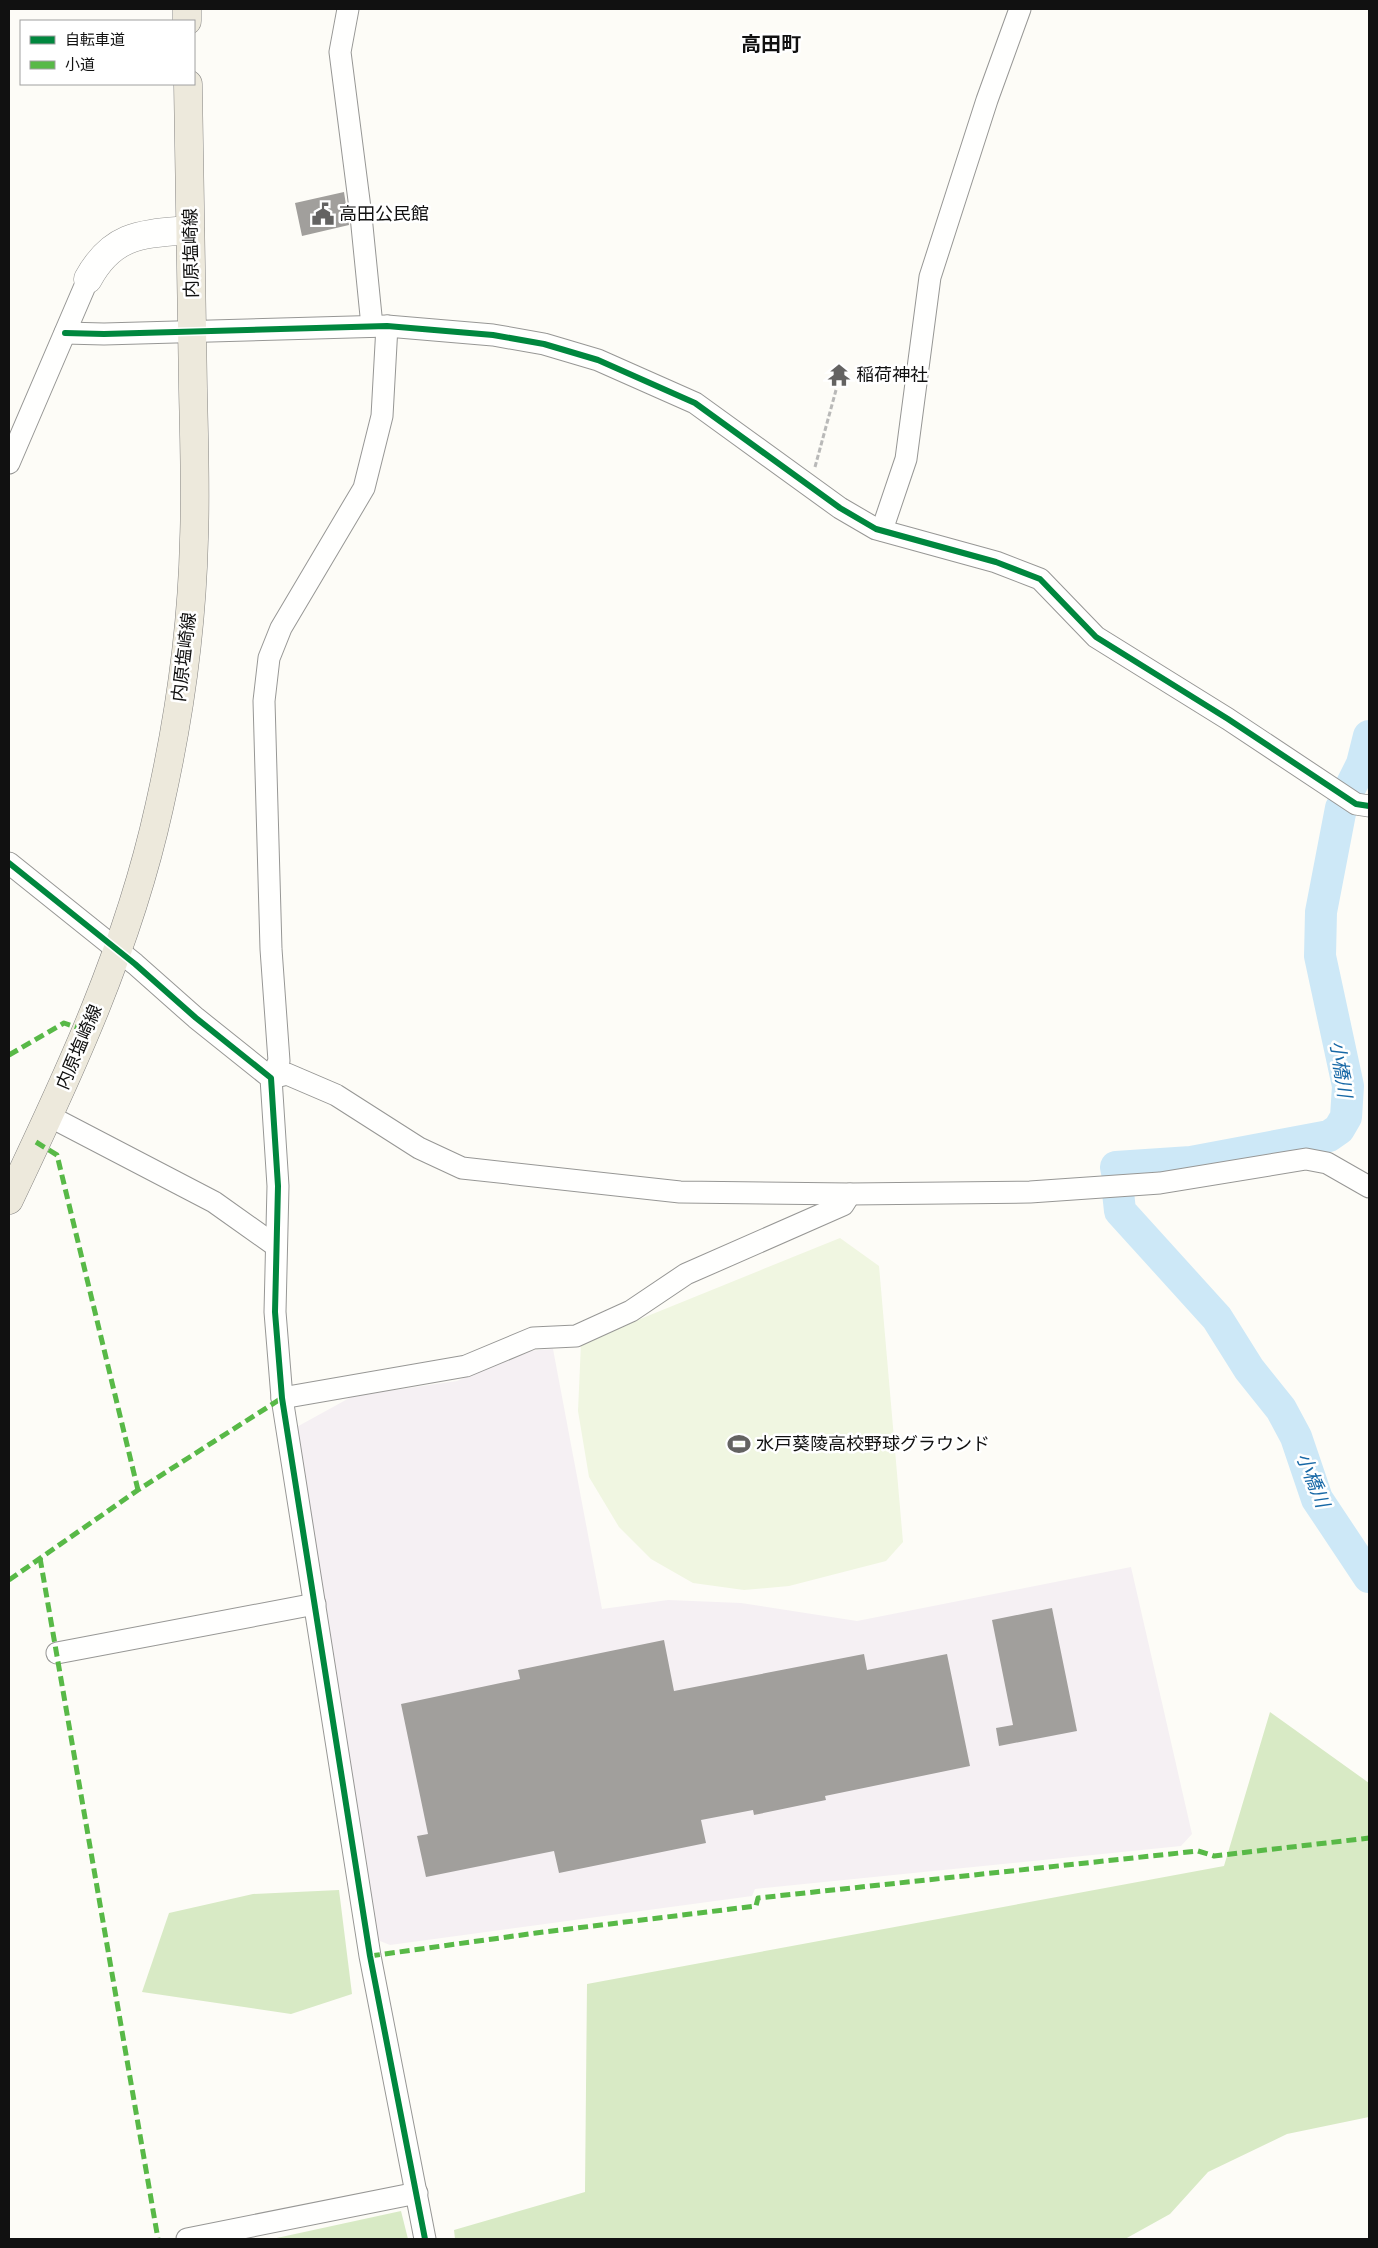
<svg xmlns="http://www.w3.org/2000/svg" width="1378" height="2248" viewBox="0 0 1378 2248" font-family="'Zilla Slab','Noto Sans JP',serif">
<rect width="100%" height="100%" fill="#fdfcf7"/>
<path fill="#f5f0f3" d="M553 1349 602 1609 668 1600 741 1603 857 1621 1131 1567 1192 1834 1181 1846 755 1889 752 1896 390 1945 380 1941 375 1934 293 1429 353 1396 457 1381 526 1351Z"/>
<g fill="#d8eac5">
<path d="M1270 1712 1369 1783V2117L1287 2134 1208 2172 1170 2214 1125 2239H455L454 2230 585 2192 587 1984 1224 1866Z"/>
<path d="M339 1890 352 1994 291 2014 142 1992 169 1913 253 1894Z"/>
<path d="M401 2211 408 2239H272Z"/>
</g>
<path fill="#f0f6e1" d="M840 1238 879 1266 903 1542 886 1561 789 1586 744 1590 693 1583 651 1559 619 1527 589 1477 578 1411 581 1343Z"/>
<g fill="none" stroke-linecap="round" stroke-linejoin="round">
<g stroke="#cde8f7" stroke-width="32">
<path d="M1350 788 1362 764 1369 736"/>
<path d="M1117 1172 1116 1167 1191 1162 1329 1136 1339 1129 1346 1117 1348 1086 1320 956 1321 912 1341 808"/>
<path d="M1118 1192 1120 1211 1217 1318 1249 1369 1281 1409 1296 1437 1317 1499 1369 1577"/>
</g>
</g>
<g fill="#a19f9c">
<path d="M344 192 349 225 302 236 295 203Z"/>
<path d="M1052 1608 1077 1731 999 1746 996 1728 1013 1725 992 1620Z"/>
<path d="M664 1640 674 1691 864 1654 867 1670 947 1654 970 1766 825 1796 826 1800 754 1815 753 1810 701 1820 706 1843 559 1873 554 1851 426 1877 417 1836 428 1834 401 1704 520 1679 518 1670Z"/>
</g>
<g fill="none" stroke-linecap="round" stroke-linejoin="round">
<defs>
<g id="minor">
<path d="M348 9 340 52 361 216 372 326"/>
<path d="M65 333 104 334 387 326 493 335 544 344 598 360 695 403 840 508 876 529 996 562 1040 579 1096 637 1228 719 1350 800 1356 804 1369 806"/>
<path d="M9 463 88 279"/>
<path d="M882 530 906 459 930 277 987 100 1020 9"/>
<path d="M9 863 135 964 196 1018 271 1078 278 1186 275 1312 282 1398 370 1956 425 2239"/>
<path d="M271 1078 287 1074 336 1095 419 1148 462 1168 680 1192 850 1194 1030 1192 1160 1183 1306 1159 1327 1163 1369 1187"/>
<path d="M271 1078 279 1061 271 949 264 701 269 658 281 628 364 488 382 416 387 326"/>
<path d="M49 1116 214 1202 276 1246"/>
<path d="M282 1398 466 1366 533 1338 576 1336 631 1311 686 1274 843 1205 850 1194"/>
<path d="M57 1653 315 1604"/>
<path d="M187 2239 417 2193"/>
</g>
<path id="tertiary" d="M88 279C113 233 143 234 190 230"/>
<g id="primary">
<path d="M187 9V21"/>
<path d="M9 1200C70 1072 128 948 159 808 179 720 192 629 194 539 196 490 194 439 193 389 192 288 190 186 188 84"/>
</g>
</defs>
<use href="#minor" stroke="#979795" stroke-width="23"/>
<use href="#tertiary" stroke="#979795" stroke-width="29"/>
<use href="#primary" stroke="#858482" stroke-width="29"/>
<path stroke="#b9b9b8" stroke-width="3" stroke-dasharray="5 2.5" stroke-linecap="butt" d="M815 467 836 390"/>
<use href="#minor" stroke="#fffffe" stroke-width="21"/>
<use href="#tertiary" stroke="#fffffe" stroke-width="28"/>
<use href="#primary" stroke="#ede9dc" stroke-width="28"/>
<g stroke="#58b947" stroke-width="5" stroke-dasharray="10 5" stroke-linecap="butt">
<path d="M9 1055 64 1023 88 1031"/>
<path d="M36 1142 57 1155 138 1490"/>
<path d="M40 1558 158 2239"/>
<path d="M9 1580 138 1490 282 1398"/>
<path d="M370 1956 536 1933 756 1906 758 1898 1198 1851 1214 1856 1369 1838"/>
</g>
<defs>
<g id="cycleway">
<path d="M65 333 104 334 387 326 493 335 544 344 598 360 695 403 840 508 876 529 996 562 1040 579 1096 637 1228 719 1350 800 1356 804 1369 806"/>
<path d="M9 863 135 964 196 1018 271 1078 278 1186 275 1312 282 1398 370 1956 425 2239"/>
</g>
</defs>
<use href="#cycleway" stroke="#fff" stroke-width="9"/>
<use href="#cycleway" stroke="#00873e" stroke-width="6"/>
</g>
<defs>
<symbol id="civic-bare" viewBox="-9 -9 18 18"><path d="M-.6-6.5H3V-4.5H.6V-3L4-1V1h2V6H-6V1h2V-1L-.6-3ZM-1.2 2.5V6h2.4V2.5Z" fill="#646362" stroke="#fff" stroke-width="2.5" paint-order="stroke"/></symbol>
<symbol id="temple-bare" viewBox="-9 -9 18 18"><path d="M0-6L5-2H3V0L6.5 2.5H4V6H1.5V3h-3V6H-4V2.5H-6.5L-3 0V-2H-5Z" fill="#646362" stroke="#fff" stroke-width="2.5" paint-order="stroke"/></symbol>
<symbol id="stadium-bare" viewBox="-9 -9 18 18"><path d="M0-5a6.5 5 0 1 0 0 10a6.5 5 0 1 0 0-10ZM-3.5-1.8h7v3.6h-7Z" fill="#646362" stroke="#fff" stroke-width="2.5" paint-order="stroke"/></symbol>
</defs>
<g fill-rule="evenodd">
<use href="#civic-bare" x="307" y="198" width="32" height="32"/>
<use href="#temple-bare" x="823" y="359" width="32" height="32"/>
<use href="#stadium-bare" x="723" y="1428" width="32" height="32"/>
</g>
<g text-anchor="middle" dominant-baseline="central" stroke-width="5" stroke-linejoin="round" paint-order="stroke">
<g font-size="18" fill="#111" stroke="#fff" text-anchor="start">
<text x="339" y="214">高田公民館</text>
<text x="856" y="375">稲荷神社</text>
<text x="756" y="1444">水戸葵陵高校野球グラウンド</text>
</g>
<g font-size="18" fill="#111" stroke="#fff">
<text transform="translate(191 253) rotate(-91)">内原塩崎線</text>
<text transform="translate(184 657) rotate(-83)">内原塩崎線</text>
<text transform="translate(79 1047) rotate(-67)">内原塩崎線</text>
</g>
<g font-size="19" font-style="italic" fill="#1768a6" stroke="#fff">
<text transform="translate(1341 1069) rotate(82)">小橋川</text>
<text transform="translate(1313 1480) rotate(68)">小橋川</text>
</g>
<g font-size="20" font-weight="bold" fill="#111" stroke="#fff">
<text x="771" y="44">高田町</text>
</g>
</g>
<rect width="1378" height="2248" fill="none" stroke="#111111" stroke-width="20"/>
<rect x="20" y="20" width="175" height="65" fill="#ffffff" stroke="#a0a0a0"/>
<rect x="30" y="36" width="25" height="8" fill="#00873e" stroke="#a0a0a0"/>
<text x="65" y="45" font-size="15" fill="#111111">自転車道</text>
<rect x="30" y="61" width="25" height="8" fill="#58b947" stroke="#a0a0a0"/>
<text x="65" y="70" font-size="15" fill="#111111">小道</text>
</svg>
